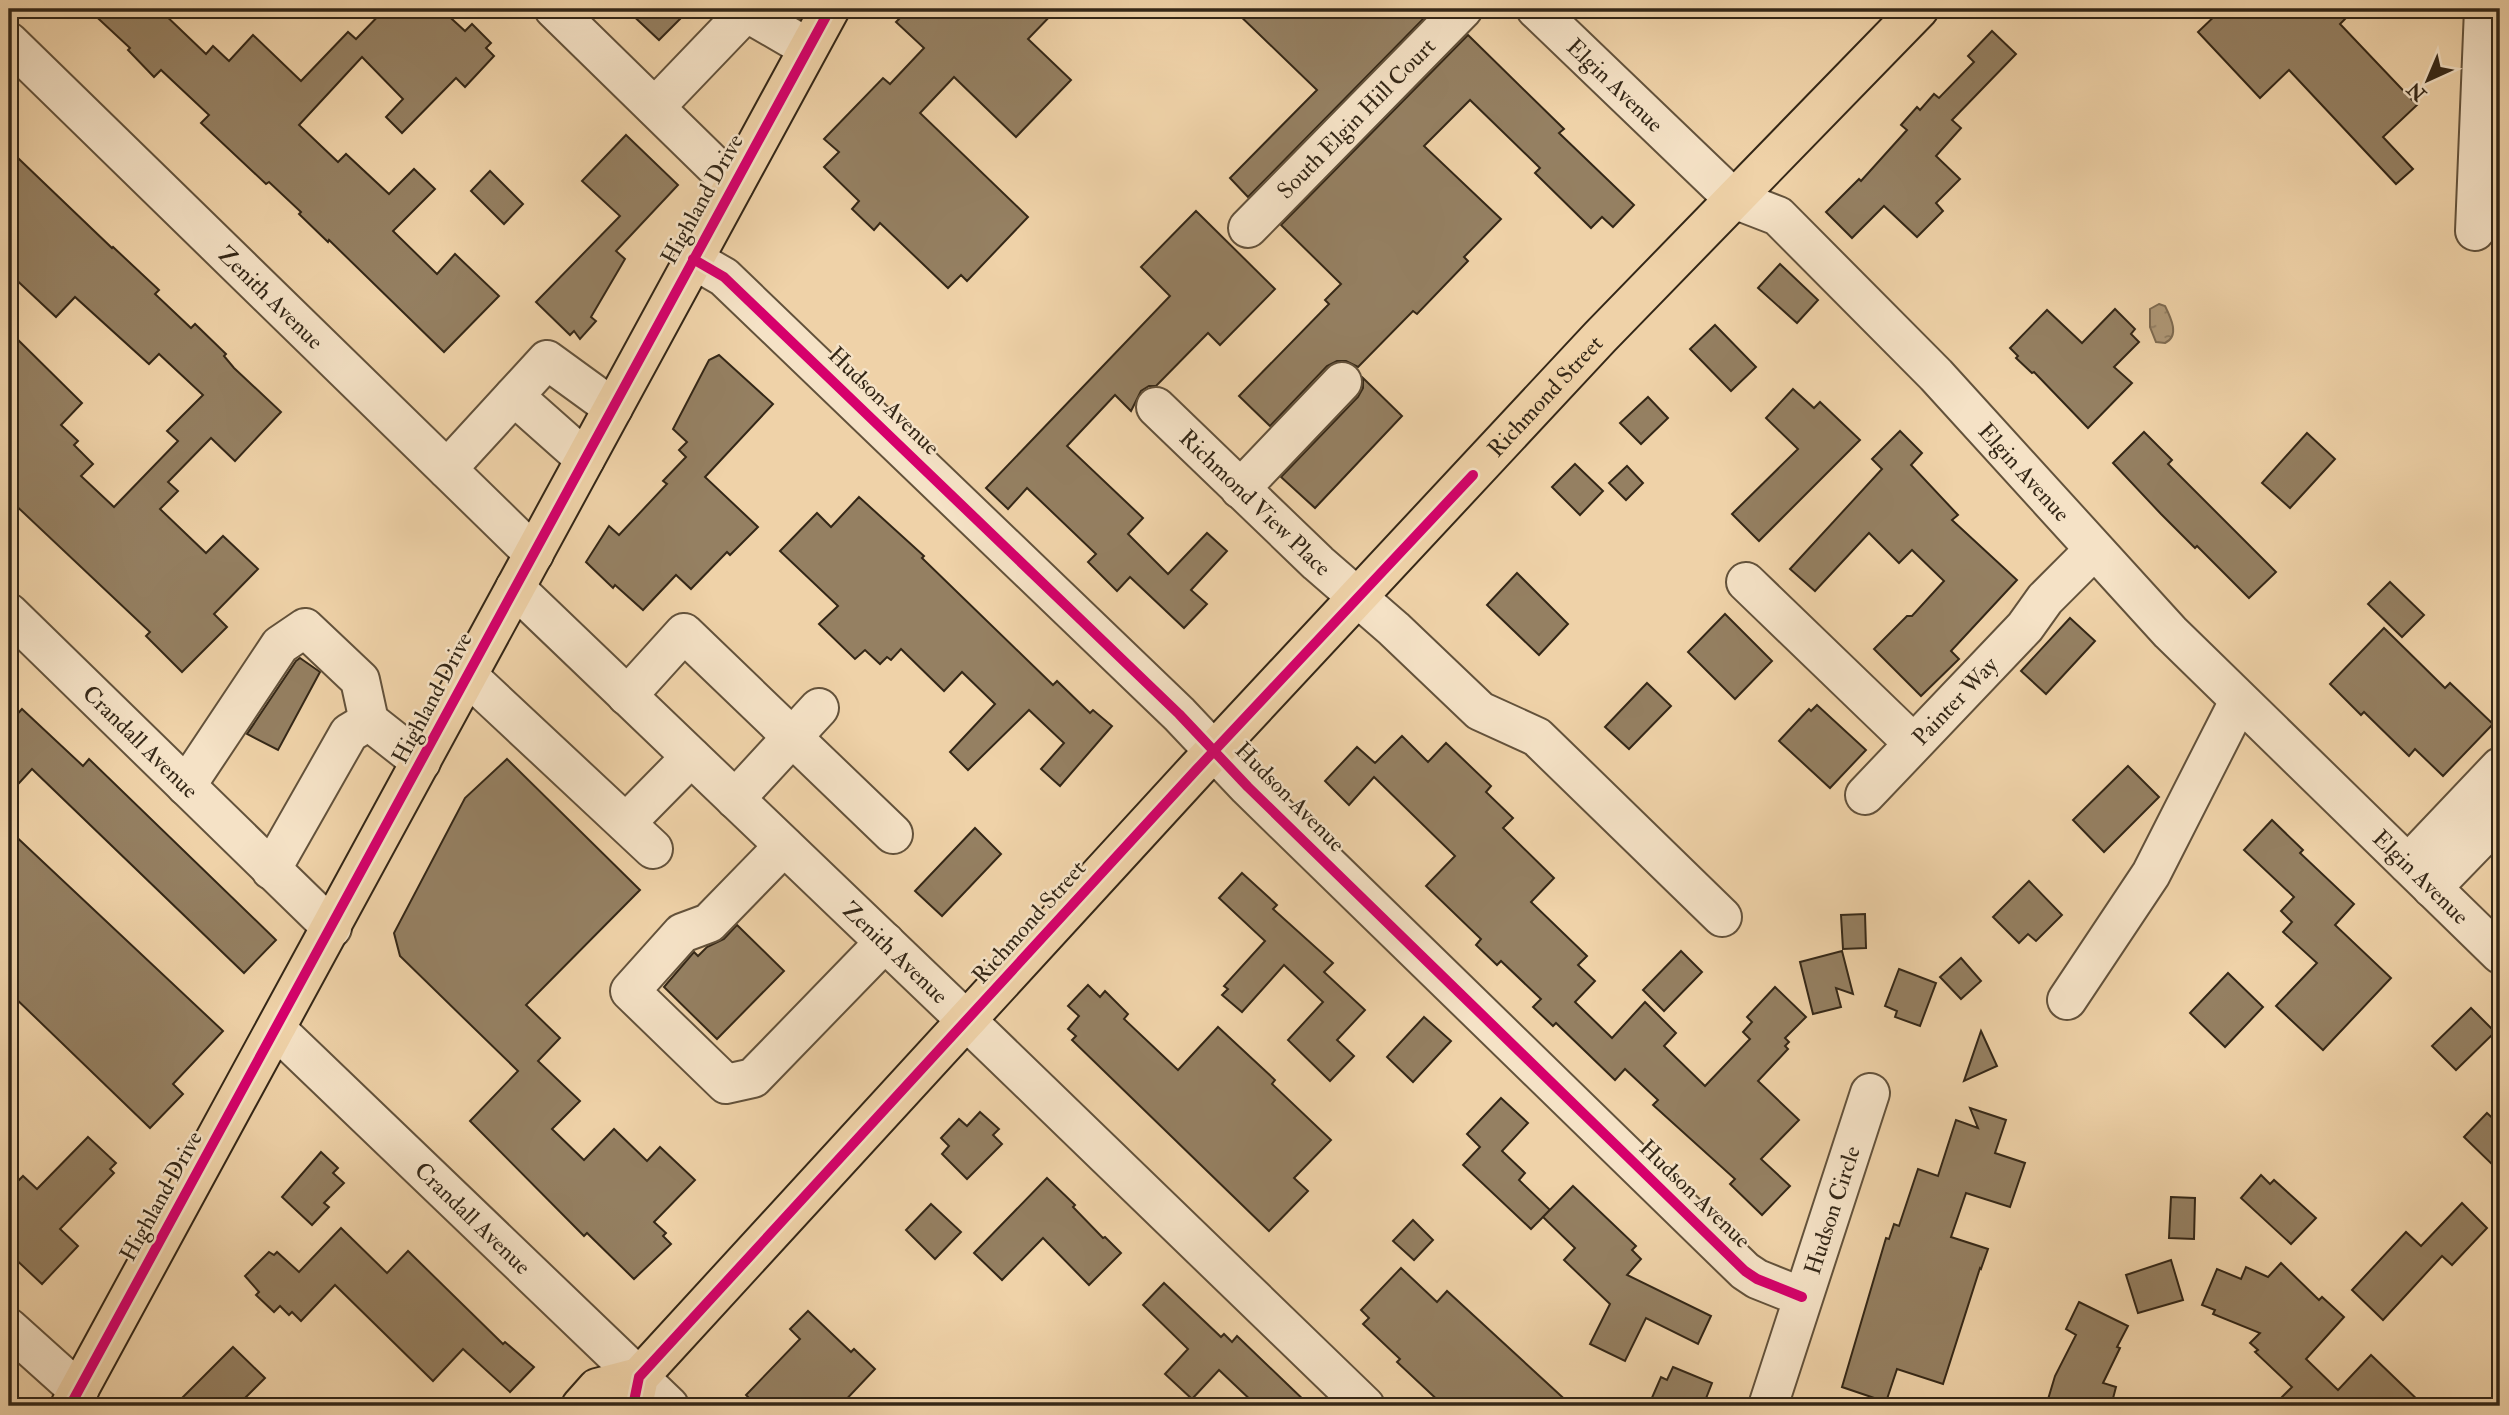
<svg xmlns="http://www.w3.org/2000/svg" width="2509" height="1415" viewBox="0 0 2509 1415" font-family="'IM FELL Double Pica',serif">
<defs>
<pattern id="water-ripples" width="26" height="14" patternUnits="userSpaceOnUse" patternTransform="scale(1.75)"><rect width="26" height="14" fill="#af9877"/><path d="M2 4q2-2 4 0t4 0M15 11q2-2 4 0t4 0" fill="none" stroke="#8f7c61"/></pattern>
</defs>
<rect width="100%" height="100%" fill="#efd2a8"/>
<filter id="stains"><feTurbulence type="fractalNoise" baseFrequency=".00286" numOctaves="4"/><feColorMatrix values="0 0 0 0 .2 0 0 0 0 .09 0 0 0 0 .02 0 0 0 .5 -.17"/></filter>
<radialGradient id="worn" r=".72"><stop offset=".6" stop-color="#630" stop-opacity="0"/><stop offset="1" stop-color="#630" stop-opacity=".3"/></radialGradient>
<path fill="url(#water-ripples)" stroke="#7e6b51" stroke-width="2" d="M2159 304 2165 306C2171 318 2180 336 2165 343L2156 342 2150 327V309Z"/>
<g fill="#958062" stroke="#342717" stroke-width="2">
<path d="M88 9H159L206 54 213 46 229 61 253 35 301 81 348 32 356 39 385 9H441L465 31 472 24 491 43 486 48 494 56 465 87 456 78 402 133 386 117 403 99 362 57 299 125 338 162 346 154 389 194 414 169 435 189 393 231 437 274 455 254 499 296 444 352 329 240 328 242 299 214 301 212 269 182 266 184 201 123 209 115 161 70 154 77 128 50 130 48Z"/>
<path d="M626 9H690L659 40Z"/>
<path d="M909 9H1057L1028 39 1071 80 1016 137 954 77 920 113 1028 217 967 281 961 275 948 288 880 223 874 230 852 209 859 201 824 167 839 152 824 139 883 78 890 84 924 48 896 22Z"/>
<path d="M1233 9H1433L1248 197 1230 178 1317 90Z"/>
<path d="M2222 9H2355L2340 24 2417 105 2383 137 2413 169 2396 184 2289 70 2260 98 2198 32Z"/>
<path d="M1992 31 2016 54 1952 120 1961 128 1936 156 1960 179 1936 203 1943 211 1917 237 1884 206 1852 238 1826 212 1859 179 1861 181 1907 130 1901 125 1917 107 1920 110 1934 94 1939 98 1974 62 1968 56Z"/>
<path d="M1468 35 1564 129 1559 133 1634 205 1613 227 1602 217 1591 228 1535 173 1540 168 1470 100 1424 146 1501 219 1464 257 1468 261 1417 314 1413 311 1358 367 1346 361H1337L1327 366 1270 426 1239 396 1329 304 1325 300 1341 284 1281 225Z"/>
<path d="M626 135 678 185 616 251 625 259 591 317 596 321 580 339 574 331 570 335 536 302 620 216 582 181Z"/>
<path d="M19 159 112 248 113 247 159 290 155 294 191 328 195 324 226 354 224 356 234 368 281 412 235 461 211 438 168 482 178 491 160 509 206 553 223 536 258 569 214 614 227 627 182 672 146 636 150 632 9 499V331L82 403 61 425 78 441 74 445 93 464 81 476 114 507 178 441 167 431 203 395 159 354 149 364 75 297 56 317 9 273V170Z"/>
<path d="M490 171 523 204 504 224 471 191Z"/>
<path d="M1196 211 1275 289 1220 345 1208 333 1156 386H1149L1141 391 1131 411 1115 395 1067 446 1143 518 1128 534 1168 574 1207 533 1227 551 1191 590 1207 604 1184 628 1130 577 1117 591 1088 562 1096 554 1027 488 1008 509 986 488 1170 296 1141 267Z"/>
<path d="M1780 264 1818 300 1797 323 1758 288Z"/>
<path d="M2115 309 2135 329 2131 334 2139 342 2114 367 2132 383 2088 428 2034 372 2032 373 2016 358 2018 356 2010 348 2047 310 2082 343Z"/>
<path d="M1715 325 1756 367 1731 391 1690 349Z"/>
<path d="M719 355 773 404 705 477 758 527 730 555 727 552 691 589 676 575 643 610 615 585 613 588 586 562 609 526 619 535 667 484 663 481 686 457 679 450 687 442 673 429 709 360Z"/>
<path d="M1363 378 1402 416 1315 508 1281 477 1358 397 1363 388Z"/>
<path d="M1793 389 1814 408 1820 402 1860 440 1759 541 1732 514 1798 449 1766 418Z"/>
<path d="M1648 397 1668 418 1641 444 1620 423Z"/>
<path d="M1900 431 1922 453 1911 465 1958 515 1952 520 2017 580 1951 651 1959 659 1921 696 1874 649 1907 616H1912L1944 581 1912 550 1899 563 1869 533 1815 591 1790 569 1882 469 1872 459Z"/>
<path d="M2144 432 2172 460 2168 464 2276 572 2249 598 2197 546 2195 548 2161 514 2113 463Z"/>
<path d="M2307 433 2335 459 2290 508 2262 483Z"/>
<path d="M1575 464 1603 491 1580 515 1552 487Z"/>
<path d="M1627 466 1643 483 1626 500 1609 483Z"/>
<path d="M859 497 924 556 922 558 1053 685 1057 681 1090 713 1093 710 1112 726 1060 786 1041 769 1064 743 1029 710 968 770 950 752 995 704 962 672 944 691 901 649 891 660 887 657 880 664 865 650 855 659 819 624 838 606 780 551 817 513 831 527Z"/>
<path d="M1517 573 1568 624 1539 655 1487 605Z"/>
<path d="M2390 582 2424 615 2402 637 2368 604Z"/>
<path d="M1725 614 1772 661 1735 699 1688 652Z"/>
<path d="M2070 618 2095 641 2046 694 2021 671Z"/>
<path d="M2384 628 2445 688 2450 683 2493 724 2443 776 2415 749 2409 756 2364 712 2361 715 2330 684Z"/>
<path d="M300 658 320 672 278 750 247 734 296 661Z"/>
<path d="M1647 683 1671 706 1629 749 1605 727Z"/>
<path d="M1817 705 1866 750 1830 788 1779 741 1809 709 1811 711Z"/>
<path d="M22 709 83 766 89 759 276 940 244 973 32 769 9 794V723Z"/>
<path d="M1402 736 1428 762 1446 743 1491 786 1486 792 1513 818 1503 828 1554 878 1531 902 1587 956 1578 965 1595 981 1575 1002 1612 1038 1645 1002 1676 1033 1664 1046 1705 1086 1750 1039 1743 1032 1752 1022 1747 1017 1775 987 1806 1017 1785 1038 1789 1042 1785 1046 1788 1049 1758 1081 1799 1120 1761 1159 1790 1186 1762 1215 1730 1184 1735 1179 1653 1105 1658 1100 1625 1069 1615 1080 1556 1023 1553 1026 1533 1007 1541 999 1501 961 1497 965 1476 945 1481 939 1426 886 1455 856 1374 777 1349 805 1325 781 1357 747 1375 763Z"/>
<path d="M507 759 640 890 526 1005 560 1038 538 1061 580 1101 552 1129 584 1160 614 1129 647 1161 660 1147 695 1180 654 1222 666 1233 663 1236 671 1244 634 1279 587 1233 584 1236 470 1121 518 1071 400 956 394 933 465 798Z"/>
<path d="M2128 766 2159 797 2104 852 2073 820Z"/>
<path d="M2272 820 2303 850 2300 853 2354 904 2335 925 2391 978 2323 1050 2276 1006 2317 963 2283 932 2292 922 2281 911 2294 897 2244 850Z"/>
<path d="M975 828 1001 854 942 916 915 891Z"/>
<path d="M9 830 223 1031 173 1084 183 1094 150 1128 9 992Z"/>
<path d="M1242 873 1277 905 1273 909 1333 963 1324 972 1365 1010 1337 1040 1354 1056 1330 1081 1288 1040 1323 1002 1284 965 1242 1012 1222 995 1228 989 1224 986 1265 941 1219 898Z"/>
<path d="M2029 881 2062 915 2036 941 2028 934 2019 943 1993 917Z"/>
<path d="M1865 914 1866 948 1843 949 1841 915Z"/>
<path d="M737 925 784 971 717 1039 664 987 694 952 698 956 707 947 724 939Z"/>
<path d="M1681 951 1702 972 1664 1011 1643 990Z"/>
<path d="M1842 951 1853 994 1836 988 1841 1007 1813 1014 1800 962Z"/>
<path d="M1961 958 1981 981 1961 999 1940 977Z"/>
<path d="M1899 969 1936 983 1920 1026 1895 1017 1897 1011 1885 1006Z"/>
<path d="M2228 973 2263 1007 2225 1047 2190 1013Z"/>
<path d="M1088 985 1100 997 1105 991 1128 1014 1124 1019 1178 1070 1218 1027 1275 1080 1272 1084 1331 1140 1294 1178 1308 1191 1269 1231 1072 1040 1076 1036 1068 1029 1079 1016 1068 1006Z"/>
<path d="M2471 1008 2495 1032 2456 1070 2432 1046Z"/>
<path d="M1424 1017 1451 1041 1413 1082 1387 1057Z"/>
<path d="M1981 1031 1997 1066 1964 1081Z"/>
<path d="M1501 1098 1528 1123 1502 1151 1525 1173 1519 1180 1550 1210 1531 1229 1463 1165 1480 1147 1467 1134Z"/>
<path d="M1970 1108 2006 1120 1995 1153 2025 1163 2010 1207 1966 1193 1951 1237 1988 1249 1981 1269 1980 1268 1943 1384 1897 1369 1886 1402 1842 1387 1886 1238 1889 1239 1894 1224 1899 1226 1918 1169 1938 1176 1956 1120 1978 1128Z"/>
<path d="M980 1112 999 1129 993 1135 1002 1144 967 1179 942 1154 949 1146 941 1138 959 1119 967 1126Z"/>
<path d="M2487 1113 2500 1125V1172L2464 1137Z"/>
<path d="M88 1137 116 1163 110 1169 114 1173 60 1229 78 1246 42 1284 9 1253V1190L23 1176 37 1189Z"/>
<path d="M321 1152 338 1168 333 1173 344 1183 324 1203 329 1207 312 1225 282 1197Z"/>
<path d="M2261 1175 2270 1184 2274 1180 2316 1218 2291 1244 2241 1198Z"/>
<path d="M1047 1178 1075 1205 1073 1207 1103 1238 1105 1237 1121 1253 1089 1285 1043 1238 1002 1280 974 1253Z"/>
<path d="M1573 1186 1636 1246 1632 1250 1641 1259 1627 1275 1711 1316 1698 1344 1646 1318 1625 1361 1590 1344 1610 1304 1564 1260 1575 1248 1543 1217Z"/>
<path d="M2171 1197 2195 1198 2194 1239 2169 1238Z"/>
<path d="M2462 1203 2487 1228 2452 1265 2442 1256 2383 1320 2352 1290 2406 1232 2421 1246Z"/>
<path d="M931 1204 961 1232 935 1259 906 1230Z"/>
<path d="M1413 1220 1433 1240 1414 1260 1393 1241Z"/>
<path d="M341 1228 387 1273 408 1251 503 1344 505 1342 534 1367 510 1392 463 1349 433 1381 335 1285 301 1321 292 1312 289 1315 280 1306 274 1312 256 1295 259 1292 245 1276 269 1252 274 1255 277 1252 299 1272Z"/>
<path d="M2171 1260 2183 1300 2138 1313 2126 1275Z"/>
<path d="M2281 1263 2319 1300 2322 1297 2344 1317 2306 1359 2338 1390 2371 1355 2424 1406H2273L2292 1387 2255 1352 2258 1350 2250 1343 2260 1333 2213 1314 2215 1310 2202 1305 2217 1269 2241 1279 2246 1267 2268 1277Z"/>
<path d="M1401 1268 1437 1302 1447 1291 1572 1406H1444L1397 1362 1400 1359 1363 1324 1369 1318 1361 1310Z"/>
<path d="M1164 1283 1221 1337 1224 1334 1232 1342 1237 1336 1310 1406H1257L1219 1370 1192 1399 1165 1374 1188 1349 1143 1305Z"/>
<path d="M2079 1302 2128 1326 2117 1347 2120 1348 2103 1383 2116 1387 2111 1406H2046L2055 1376 2076 1335 2066 1329Z"/>
<path d="M808 1311 851 1352 854 1349 875 1369 840 1406H757L746 1395 800 1339 790 1329Z"/>
<path d="M233 1347 265 1378 237 1406H174Z"/>
<path d="M1673 1367 1712 1383 1703 1406H1666L1651 1400 1661 1377 1667 1380Z"/>
</g>
<g fill="none" stroke-linecap="round" stroke-linejoin="round">
<defs>
<g id="minor">
<path d="M554 9 734 185"/>
<path id="s1" d="M1536 9 1734 199 1778 216 1936 375 2170 632 2500 954"/>
<path id="s2" d="M9 42 534 554"/>
<path d="M655 107 746 12 808 48"/>
<path id="s3" d="M1248 228 1463 9"/>
<path d="M2475 231 2484 9"/>
<path d="M693 259 724 277 1179 714 1248 787 1745 1271 1757 1279 1802 1297"/>
<path d="M514 396 585 459"/>
<path id="s4" d="M1156 407 1318 563 1394 629 1480 711 1537 737 1722 917"/>
<path d="M447 469 547 360 613 408"/>
<path d="M1240 489 1342 382"/>
<path d="M1746 582 1913 743"/>
<path id="s5" d="M515 588 967 1021 1365 1406"/>
<path id="s6" d="M9 613 332 928"/>
<path d="M468 676 653 849"/>
<path d="M627 696 684 633 893 834"/>
<path d="M186 786 280 645 305 628 360 680 369 721 421 762"/>
<path id="s7" d="M1865 795 2025 627 2045 599 2094 550"/>
<path d="M735 799 819 708"/>
<path d="M626 823 691 757"/>
<path d="M784 846 709 923 682 933 630 991 726 1084 753 1078 885 942"/>
<path d="M2408 864 2500 767"/>
<path d="M271 870 349 733 369 721"/>
<path d="M2432 888 2500 818"/>
<path d="M2067 1000 2151 874 2239 701"/>
<path id="s8" d="M276 1029 669 1406"/>
<path d="M9 1328 79 1391"/>
<path id="s9" d="M1768 1406 1870 1093"/>
</g>
<g id="major">
<path d="M70 1406 830 9"/>
<path d="M581 1406 597 1388 639 1377"/>
<path id="s10" d="M633 1406 639 1377 1197 769 1600 337 1919 9"/>
</g>
</defs>
<use href="#minor" stroke="#63523b" stroke-width="42"/>
<use href="#major" stroke="#342717" stroke-width="42"/>
<use href="#minor" stroke="#f5e2c6" stroke-width="38"/>
<use href="#major" stroke="#efd2a8" stroke-width="38"/>
<defs>
<g id="cycleway">
<path d="M693 259 724 277 1179 714 1248 787 1745 1271 1757 1279 1802 1297"/>
<path d="M70 1406 830 9"/>
<path d="M633 1406 639 1377 1197 769 1473 475"/>
</g>
</defs>
<use href="#cycleway" stroke="#f5e2c6" stroke-width="15"/>
<use href="#cycleway" stroke="#d6006c" stroke-width="10"/>
</g>
<g text-anchor="middle" dominant-baseline="central" stroke-width="5" stroke-linejoin="round" paint-order="stroke">
<g font-size="23" fill="#342717" stroke="#f5e2c6">
<text stroke="none"><textPath href="#s1" startOffset="110">Elgin Avenue</textPath></text>
<text stroke="none"><textPath href="#s3" startOffset="154">South Elgin Hill Court</textPath></text>
<text transform="translate(702 199) rotate(-61)">Highland Drive</text>
<text stroke="none"><textPath href="#s2" startOffset="366">Zenith Avenue</textPath></text>
<text stroke="none"><textPath href="#s10" startOffset="1365">Richmond Street</textPath></text>
<text transform="translate(884 401) rotate(44)">Hudson Avenue</text>
<text stroke="none"><textPath href="#s1" startOffset="677">Elgin Avenue</textPath></text>
<text stroke="none"><textPath href="#s4" startOffset="138">Richmond View Place</textPath></text>
<text stroke="none"><textPath href="#s7" startOffset="130">Painter Way</textPath></text>
<text transform="translate(432 698) rotate(-62)">Highland Drive</text>
<text stroke="none"><textPath href="#s6" startOffset="184">Crandall Avenue</textPath></text>
<text transform="translate(1290 797) rotate(45)">Hudson Avenue</text>
<text stroke="none"><textPath href="#s1" startOffset="1244">Elgin Avenue</textPath></text>
<text transform="translate(1029 922) rotate(-48)">Richmond Street</text>
<text stroke="none"><textPath href="#s5" startOffset="527">Zenith Avenue</textPath></text>
<text transform="translate(1695 1194) rotate(44)">Hudson Avenue</text>
<text transform="translate(161 1196) rotate(-61)">Highland Drive</text>
<text stroke="none"><textPath href="#s9" startOffset="206">Hudson Circle</textPath></text>
<text stroke="none"><textPath href="#s8" startOffset="273">Crandall Avenue</textPath></text>
</g>
</g>
<rect width="2509" height="1415" fill="none" stroke="#efd2a8" stroke-width="35"/>
<rect x="10" y="10" width="2488" height="1394" fill="none" stroke="#342717" stroke-width="3.5"/>
<rect x="18" y="18" width="2474" height="1380" fill="none" stroke="#342717" stroke-width="2"/>
<g transform="translate(2428 80) rotate(224)" stroke="#f5e2c6" stroke-width="5" paint-order="stroke">
<path d="M0-5L12 26L0 18L-12 26Z" fill="#342717"/>
<text y="-10" font-size="19" font-weight="bold" text-anchor="middle" fill="#342717">N</text>
</g>
<rect width="100%" height="100%" filter="url(#stains)"/>
<rect width="100%" height="100%" fill="url(#worn)"/>
</svg>
